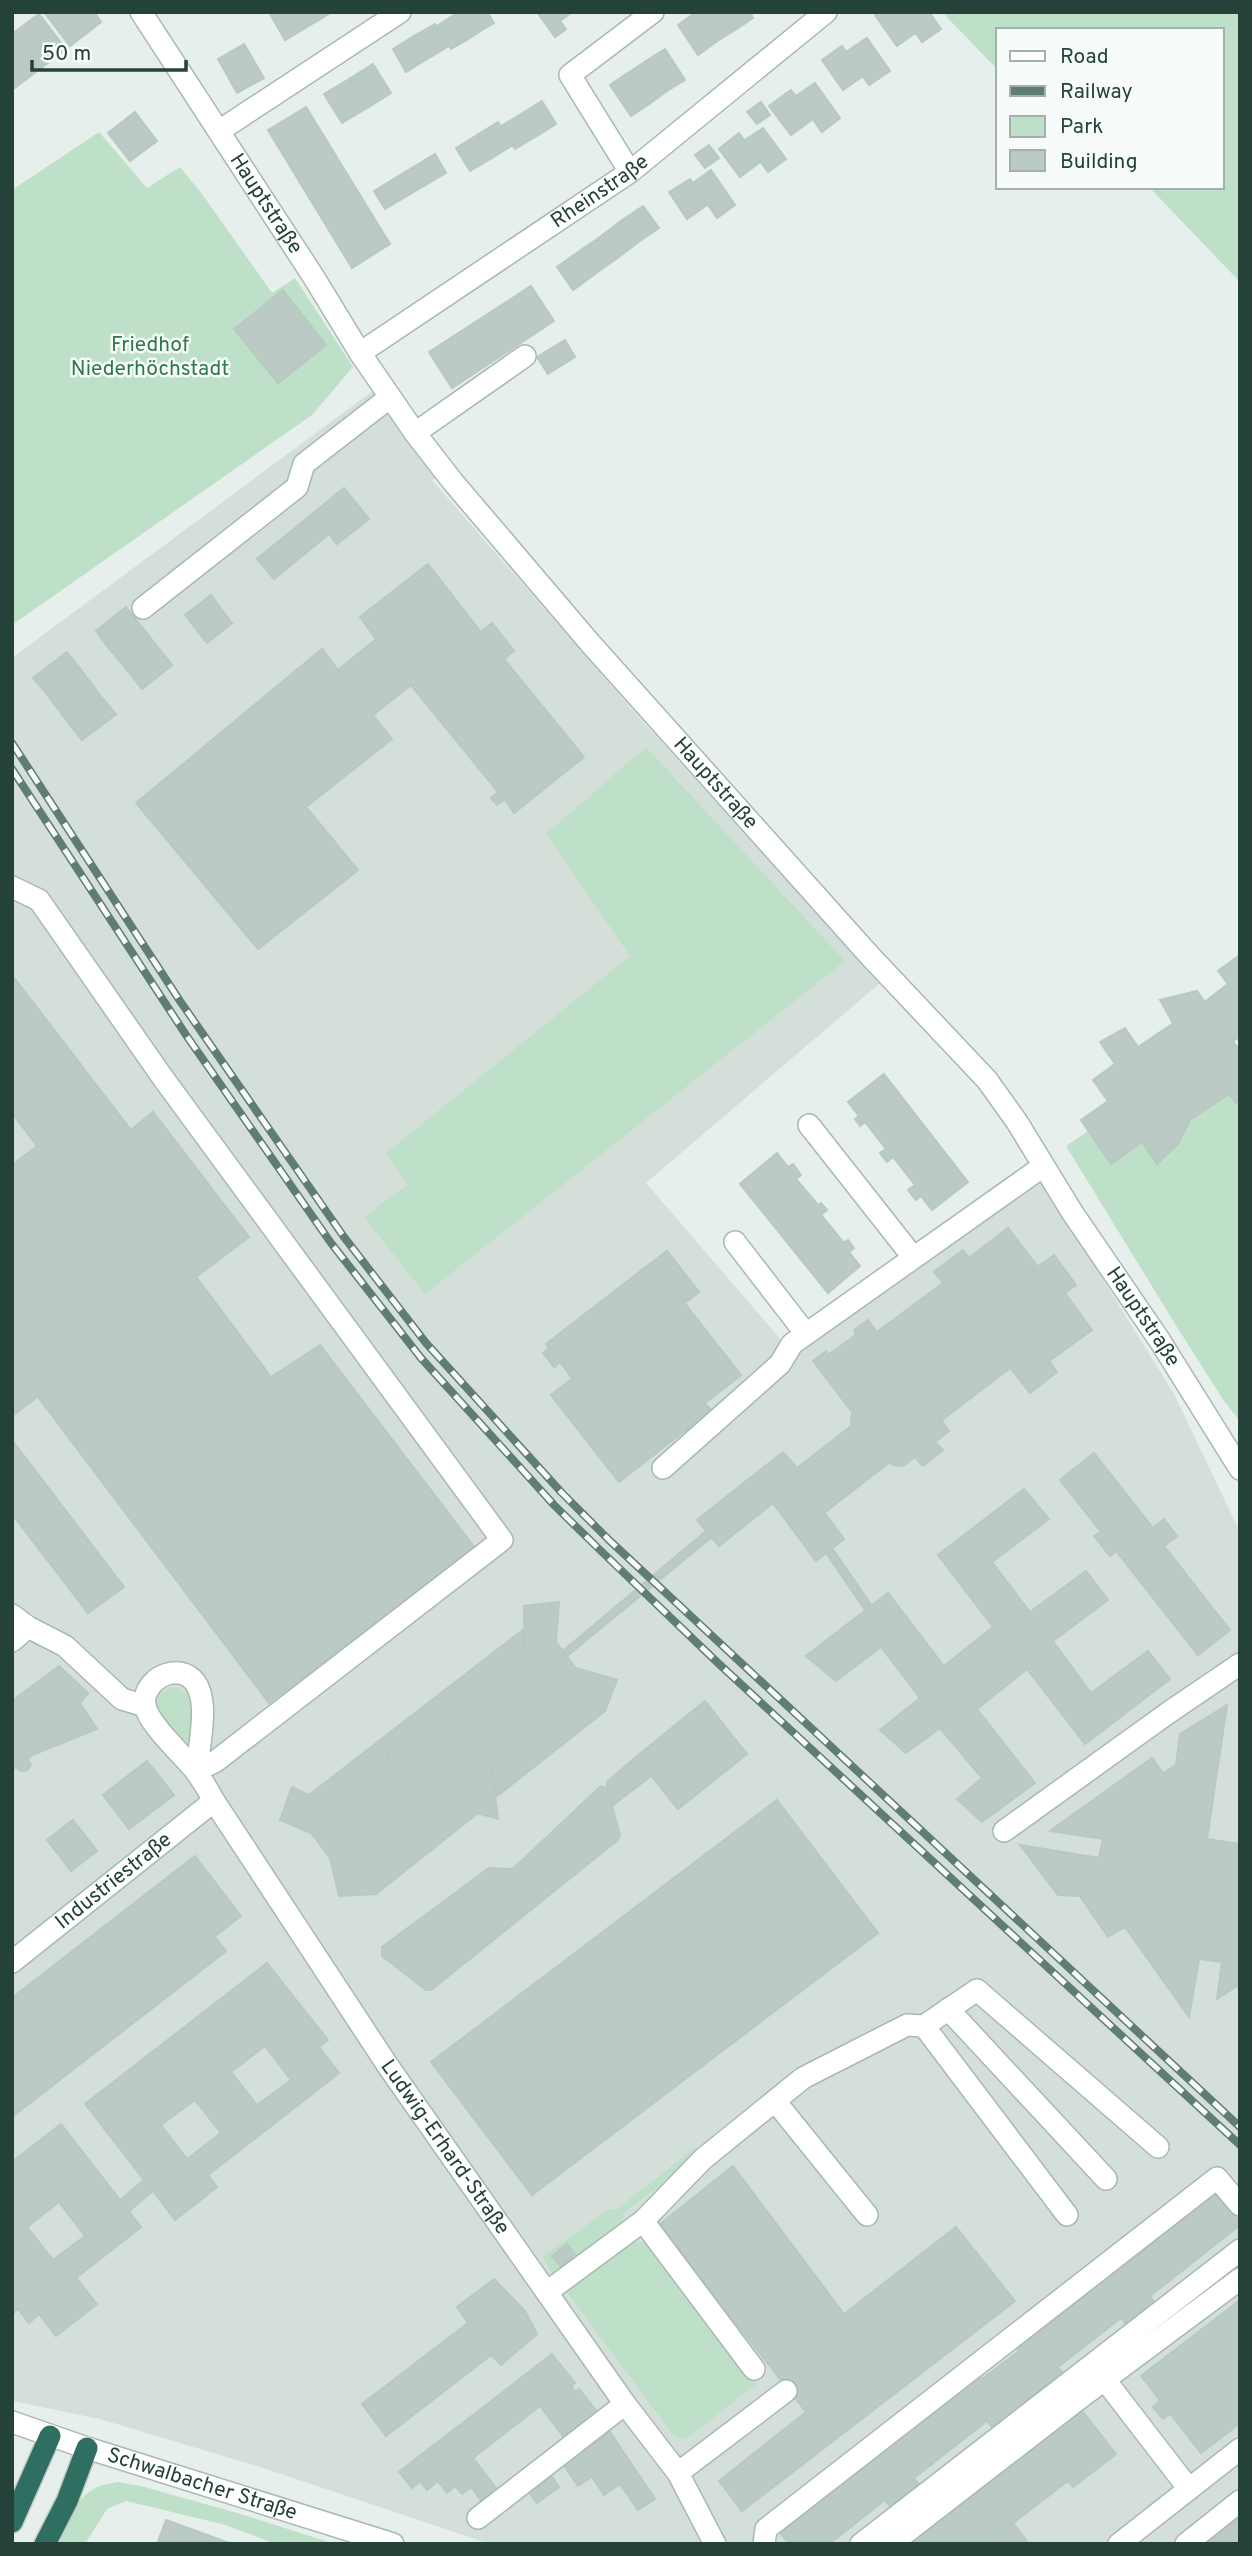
<svg xmlns="http://www.w3.org/2000/svg" width="1252" height="2556" viewBox="0 0 1252 2556" font-family="Overpass,sans-serif">
<rect width="100%" height="100%" fill="#e6efeb"/>
<path fill="#d4dfda" d="M378 387 441 474 432 480 637 715 880 983 646 1183 782 1341 1031 1163 1174 1394 1240 1532V2544H490L260 2467 100 2419 12 2401V658Z"/>
<g fill="#bfe0c8">
<path d="M942 12H1240V282L1149 187H1222V30H998V67L996 68Z"/>
<path d="M99 132 147 188 180 167 202 194 272 293 295 278 353 367 312 415 12 625V190Z"/>
<path d="M646 747 845 961 425 1294 364 1217 407 1185 386 1153 630 956 546 834Z"/>
<path d="M1229 1094 1235 1102 1240 1100V1421L1224 1401 1177 1327 1066 1146 1088 1131 1111 1163 1142 1142 1158 1163 1178 1144 1190 1120Z"/>
<path d="M171 1687H178L189 1695 196 1717 191 1749C175 1736 150 1719 159 1695Z"/>
<path d="M700 2148 699 2155 623 2214 622 2225 554 2276 542 2257 609 2209H617L693 2149Z"/>
<path d="M631 2242H643L650 2246 756 2384 685 2440 673 2435 566 2291Z"/>
<path d="M118 2482 141 2486 244 2515 335 2544H276L222 2524 126 2501 107 2509 85 2544H57C75 2511 76 2487 118 2482Z"/>
</g>
<g fill="#bbcac4" stroke="#b8c9c2" stroke-width="2" fill-rule="evenodd">
<path d="M44 12H94L101 22 70 46Z"/>
<path d="M269 12H332L285 40Z"/>
<path d="M459 12H467L479 32 465 41 451 17Z"/>
<path d="M467 12H487L494 23 479 32Z"/>
<path d="M537 12H572L560 21 566 29 555 37Z"/>
<path d="M696 12 716 42 698 55 678 25Z"/>
<path d="M696 12H723L735 30 716 42Z"/>
<path d="M723 12H750L753 18 735 30Z"/>
<path d="M880 12H901L915 33 897 46 875 15Z"/>
<path d="M901 12H929L941 29 922 42Z"/>
<path d="M39 14 66 49 12 90V34Z"/>
<path d="M451 17 465 41 451 49 437 26Z"/>
<path d="M435 24 449 46 427 59 414 36Z"/>
<path d="M414 36 427 59 406 72 393 49Z"/>
<path d="M867 38 890 71 869 85 846 52Z"/>
<path d="M244 44 264 78 237 93 218 59Z"/>
<path d="M842 46 863 76 843 90 822 60Z"/>
<path d="M665 49 685 80 667 91 646 61Z"/>
<path d="M646 61 667 91 649 104 628 73Z"/>
<path d="M373 64 391 93 367 108 349 79Z"/>
<path d="M628 73 649 104 631 116 610 85Z"/>
<path d="M349 79 367 108 342 123 324 94Z"/>
<path d="M815 83 840 118 822 132 796 96Z"/>
<path d="M791 90 813 119 791 135 769 106Z"/>
<path d="M542 101 556 124 535 137 521 114Z"/>
<path d="M761 102 770 115 757 124 747 112Z"/>
<path d="M306 107 390 244 352 268 268 130Z"/>
<path d="M135 112 157 141 130 161 108 133Z"/>
<path d="M521 114 535 137 515 149 501 126Z"/>
<path d="M498 122 513 145 492 158 477 135Z"/>
<path d="M763 128 786 159 768 172 745 140Z"/>
<path d="M739 133 760 162 740 177 719 149Z"/>
<path d="M477 135 492 158 470 171 456 148Z"/>
<path d="M709 145 719 158 705 168 695 155Z"/>
<path d="M435 154 446 173 385 209 374 191Z"/>
<path d="M711 170 735 205 717 218 693 183Z"/>
<path d="M690 179 707 205 687 219 669 192Z"/>
<path d="M643 206 659 228 637 243 621 221Z"/>
<path d="M621 221 637 243 616 259 600 237Z"/>
<path d="M600 237 616 259 595 274 578 252Z"/>
<path d="M578 252 595 274 573 290 557 267Z"/>
<path d="M531 286 554 321 452 388 429 352Z"/>
<path d="M283 290 326 345 278 383 234 329Z"/>
<path d="M565 340 575 357 548 374 537 357Z"/>
<path d="M344 488 369 519 337 544 329 534 274 579 257 559Z"/>
<path d="M428 564 481 632 492 623 514 651 504 659 584 757 514 813 505 799 497 805 491 798 498 792 411 685 373 715 392 739 306 807 358 870 258 949 136 803 322 649 338 670 376 639 360 617Z"/>
<path d="M211 595 232 623 207 643 185 615Z"/>
<path d="M126 607 138 622 107 646 96 631Z"/>
<path d="M138 622 149 636 119 660 107 646Z"/>
<path d="M149 636 161 651 131 675 119 660Z"/>
<path d="M161 651 172 665 142 689 131 675Z"/>
<path d="M67 652 79 667 46 693 33 678Z"/>
<path d="M79 667 91 683 58 709 46 693Z"/>
<path d="M91 683 103 699 70 725 58 709Z"/>
<path d="M103 699 116 714 82 740 70 725Z"/>
<path d="M1240 955V996L1238 997 1218 971Z"/>
<path d="M12 975 131 1130 153 1112 249 1237 12 1416V1165L37 1146 12 1113Z"/>
<path d="M1228 984 1240 1000V1036L1233 1041 1205 1002Z"/>
<path d="M1197 991 1205 1002 1173 1023 1160 1000Z"/>
<path d="M1205 1002 1240 1051V1054L1214 1072 1193 1042 1108 1101 1093 1080 1115 1064 1100 1042 1125 1028 1138 1047Z"/>
<path d="M1193 1042 1223 1085 1111 1164 1081 1120Z"/>
<path d="M1240 1054V1100L1236 1103 1214 1072Z"/>
<path d="M884 1074 968 1182 932 1210 921 1196 916 1200 908 1190 915 1185 893 1157 887 1162 880 1153 886 1149 865 1122 860 1126 855 1119 859 1116 848 1102Z"/>
<path d="M1223 1085 1229 1094 1190 1120 1178 1144 1157 1164 1142 1142Z"/>
<path d="M777 1153 788 1167 793 1164 801 1175 796 1179 818 1205 821 1203 827 1210 821 1215 844 1243 848 1240 854 1248 849 1252 860 1266 828 1293 740 1184Z"/>
<path d="M1008 1228 1038 1267 1007 1289 993 1288 969 1258Z"/>
<path d="M963 1250 993 1288 1007 1289 1054 1255 1076 1285 1022 1323 1057 1372 1030 1393 1004 1360H990L938 1401 935 1411 949 1431 935 1442 943 1450 923 1466 915 1457 903 1466 893 1465 886 1454H871L819 1493 818 1504 844 1539 816 1561 773 1503 719 1546 697 1520 783 1452 797 1468 851 1426 852 1412 813 1361 826 1351 828 1355 856 1335 854 1330 868 1320 906 1373 918 1374 973 1331V1320L934 1272Z"/>
<path d="M667 1251 699 1292 685 1303 679 1296 669 1304 642 1270Z"/>
<path d="M642 1270 669 1304 572 1378 560 1362 554 1367 543 1353 549 1348 546 1344Z"/>
<path d="M195 1275 271 1377 320 1345 475 1548 269 1703 38 1397Z"/>
<path d="M943 1283 973 1320V1331L918 1374 906 1373 877 1332Z"/>
<path d="M1065 1293 1092 1330 1049 1361 1022 1323Z"/>
<path d="M679 1296 741 1375 705 1403 711 1410 619 1482 551 1395Z"/>
<path d="M990 1360H1004L1010 1368 942 1420 935 1411 938 1401Z"/>
<path d="M12 1440 124 1587 88 1613 12 1514Z"/>
<path d="M1094 1453 1153 1528 1164 1519 1177 1536 1164 1546 1230 1630 1198 1655 1116 1551 1110 1556 1094 1536 1101 1532 1060 1480Z"/>
<path d="M871 1454H886L890 1462 824 1513 818 1504 819 1493Z"/>
<path d="M1024 1489 1049 1519 992 1562 1030 1612 1086 1571 1108 1600 1053 1641 1091 1693 1148 1651 1170 1679 1085 1744 1027 1669 977 1709 1035 1783 982 1822 957 1799 982 1778 940 1728 906 1753 880 1730 920 1698 881 1647 836 1681 806 1656 888 1593 944 1666 993 1627 938 1555Z"/>
<path d="M706 1531 712 1537 567 1656 563 1651Z"/>
<path d="M832 1548 872 1606 865 1610 826 1553Z"/>
<path d="M559 1602 556 1642 576 1668 617 1680 605 1711 547 1690 487 1736 490 1756 431 1800 412 1794 361 1836 376 1894 339 1896 330 1858 311 1833 280 1820 292 1787 339 1810 390 1770 387 1748 447 1701 467 1708 525 1663 524 1606Z"/>
<path d="M524 1629 525 1663 467 1708 447 1701 387 1748 390 1770 339 1810 309 1795Z"/>
<path d="M59 1666 88 1693 80 1703 97 1729 32 1755 28 1759 31 1765 27 1770 21 1771 16 1767 12 1770V1701Z"/>
<path d="M547 1690 605 1711 496 1797 487 1736Z"/>
<path d="M705 1701 747 1754 678 1809 636 1757Z"/>
<path d="M1227 1705 1207 1839 1240 1844V1984L1217 1999 1222 1962 1199 1959 1189 2017 1125 1927 1108 1937 1080 1896 1058 1895 1020 1845 1099 1858 1103 1839 1050 1831 1152 1758 1163 1773 1176 1765 1180 1734Z"/>
<path d="M490 1756 498 1819 431 1800Z"/>
<path d="M636 1757 651 1776 612 1806 620 1835 618 1840 431 1990H426L382 1956V1947L489 1868 511 1869 515 1867 601 1786 607 1789V1782Z"/>
<path d="M147 1761 174 1795 129 1829 103 1795Z"/>
<path d="M412 1794 478 1813 376 1894 361 1836Z"/>
<path d="M777 1800 878 1933 532 2195 431 2062Z"/>
<path d="M73 1820 97 1851 71 1871 47 1840Z"/>
<path d="M195 1856 241 1916 215 1936 168 1877Z"/>
<path d="M168 1877 226 1951 12 2117V1998Z"/>
<path d="M267 1963 328 2040 319 2047 339 2073 208 2175 217 2187 175 2220 153 2191 129 2211 141 2227 76 2278 97 2304 56 2336 39 2314 29 2323 18 2309 12 2314V2162L61 2124 120 2200 144 2180 85 2104ZM265 2046 291 2080 257 2105 231 2072ZM195 2100 221 2133 187 2159 161 2125ZM59 2202 85 2236 53 2260 27 2227Z"/>
<path d="M733 2166 844 2314 956 2227 1015 2301 742 2511 719 2481 806 2412 659 2225Z"/>
<path d="M1216 2192 1240 2219V2225L1150 2296 1157 2305 1128 2327 1121 2318 1058 2367 1063 2373 1034 2408 992 2427 987 2421 914 2478 921 2487 892 2509 885 2500 829 2544H789L778 2530 979 2375 982 2379 1019 2351 1015 2347Z"/>
<path d="M567 2244 575 2254 561 2267 552 2256Z"/>
<path d="M494 2279 525 2311 537 2334 501 2365 491 2355 386 2436 362 2404 468 2323 457 2307Z"/>
<path d="M1240 2300V2343L1201 2373 1217 2394 1240 2377V2423L1201 2453 1141 2376Z"/>
<path d="M1240 2343V2377L1217 2394 1201 2373Z"/>
<path d="M552 2354 575 2383 571 2386 575 2392 579 2389 599 2414 566 2440 540 2406 473 2458 496 2488 481 2500 471 2487 462 2494 455 2486 447 2493 438 2481 427 2490 420 2481 412 2488 399 2472Z"/>
<path d="M1160 2401 1170 2414 1163 2419 1153 2407Z"/>
<path d="M1077 2404 1116 2454 1073 2487 1068 2481 1013 2523 980 2481Z"/>
<path d="M610 2432 655 2499 638 2510 620 2484 604 2495 592 2477 578 2486 563 2464Z"/>
<path d="M549 2472 559 2487 537 2503 526 2488Z"/>
<path d="M980 2481 1013 2523 987 2544H899Z"/>
<path d="M1240 2509V2544H1194Z"/>
<path d="M166 2520 232 2544H157Z"/>
<path d="M1013 2523 1029 2544H987Z"/>
</g>
<g fill="none" stroke-linecap="round" stroke-linejoin="round">
<defs>
<g id="minor">
<path id="s1" d="M141 12 313 276 360 353 415 433 453 482 590 643 870 956 987 1080 1017 1122 1072 1212 1160 1341 1240 1469"/>
<path d="M219 131 400 12"/>
<path d="M630 172 570 75 653 12"/>
<path id="s2" d="M360 353 630 172 826 12"/>
<path d="M415 433 525 356"/>
<path d="M143 608 297 487 304 464 389 398"/>
<path d="M12 887 39 900 163 1078 502 1540 216 1761 196 1771"/>
<path d="M809 1125 913 1257"/>
<path d="M735 1242 806 1334"/>
<path d="M663 1468 780 1364 792 1344 1042 1167"/>
<path d="M12 1615 28 1627 65 1646 122 1699 145 1706"/>
<path d="M12 1641 28 1627"/>
<path id="s3" d="M196 1771C199 1745 216 1680 180 1673 171 1672 161 1675 155 1681 149 1686 143 1696 145 1705 148 1724 181 1753 194 1769 202 1779 208 1790 214 1801L388 2066 625 2404 678 2473 715 2544"/>
<path d="M1004 1831 1168 1713 1240 1664"/>
<path id="s4" d="M12 1962 214 1801"/>
<path d="M948 2009 1106 2179"/>
<path d="M924 2026 977 1990 1158 2147"/>
<path d="M775 2101 867 2215"/>
<path d="M643 2221 754 2369"/>
<path d="M547 2292 643 2221 703 2159 803 2078 907 2025 924 2026 1067 2215"/>
<path d="M1105 2380 1189 2489"/>
<path id="s5" d="M12 2422 87 2448 393 2544"/>
<path d="M678 2473 786 2391"/>
<path d="M478 2518 625 2404"/>
<path d="M764 2544 766 2529 1217 2178 1240 2205"/>
<path d="M861 2544 1240 2250"/>
<path d="M891 2544 1076 2401 1240 2279"/>
<path d="M1119 2544 1240 2449"/>
<path d="M1186 2544 1240 2501"/>
</g>
<g id="highway">
<path d="M12 2522 50 2436"/>
<path d="M45 2544 67 2501 87 2448"/>
</g>
</defs>
<use href="#minor" stroke="#a8b8b2" stroke-width="24"/>
<use href="#highway" stroke="#c2cac8" stroke-width="24"/>
<use href="#minor" stroke="#fff" stroke-width="21"/>
<use href="#highway" stroke="#2f6f62" stroke-width="21"/>
<defs>
<g id="rail">
<path d="M12 743 180 1001 344 1237 426 1343 562 1493 609 1540 1240 2127"/>
<path d="M12 769 186 1035 331 1243 421 1358 554 1505 600 1550 718 1663 1240 2145"/>
</g>
</defs>
<use href="#rail" stroke="#5f7d75" stroke-width="8"/>
<use href="#rail" stroke="#f7fbf9" stroke-width="5" stroke-dasharray="16" stroke-linecap="butt"/>
</g>
<g text-anchor="middle" dominant-baseline="central" stroke-width="5" stroke-linejoin="round" paint-order="stroke">
<g font-size="21" fill="#24423a" stroke="#f7fbf9">
<text stroke="none"><textPath href="#s2" startOffset="289">Rheinstraße</textPath></text>
<text stroke="none"><textPath href="#s1" startOffset="229">Hauptstraße</textPath></text>
<text stroke="none"><textPath href="#s1" startOffset="964">Hauptstraße</textPath></text>
<text stroke="none"><textPath href="#s1" startOffset="1650">Hauptstraße</textPath></text>
<text stroke="none"><textPath href="#s4" startOffset="130">Industriestraße</textPath></text>
<text stroke="none"><textPath href="#s3" startOffset="698">Ludwig-Erhard-Straße</textPath></text>
<text stroke="none"><textPath href="#s5" startOffset="200">Schwalbacher Straße</textPath></text>
</g>
<g font-size="21" fill="#2d7a4b" stroke="#f7fbf9">
<text x="150" y="345">Friedhof<tspan x="150" dy="24">Niederhöchstadt</tspan></text>
</g>
</g>
<rect width="1252" height="2556" fill="none" stroke="#24423a" stroke-width="28"/>
<rect x="996" y="28" width="228" height="161" fill="#f7fbf9" stroke="#a3b1ad" stroke-width="2"/>
<rect x="1010" y="51" width="35" height="10" fill="#ffffff" stroke="#a3b1ad" stroke-width="2"/>
<text x="1060" y="63" font-size="21" fill="#24423a">Road</text>
<rect x="1010" y="86" width="35" height="10" fill="#5f7d75" stroke="#a3b1ad" stroke-width="2"/>
<text x="1060" y="98" font-size="21" fill="#24423a">Railway</text>
<rect x="1010" y="116" width="35" height="21" fill="#bfe0c8" stroke="#a3b1ad" stroke-width="2"/>
<text x="1060" y="133" font-size="21" fill="#24423a">Park</text>
<rect x="1010" y="150" width="35" height="21" fill="#bbcac4" stroke="#a3b1ad" stroke-width="2"/>
<text x="1060" y="168" font-size="21" fill="#24423a">Building</text>
<path d="M32 60v10h154v-10" fill="none" stroke="#24423a" stroke-width="3.5"/>
<text x="42" y="60" font-size="21" fill="#24423a" stroke="#f7fbf9" stroke-width="5" paint-order="stroke">50 m</text>
</svg>
